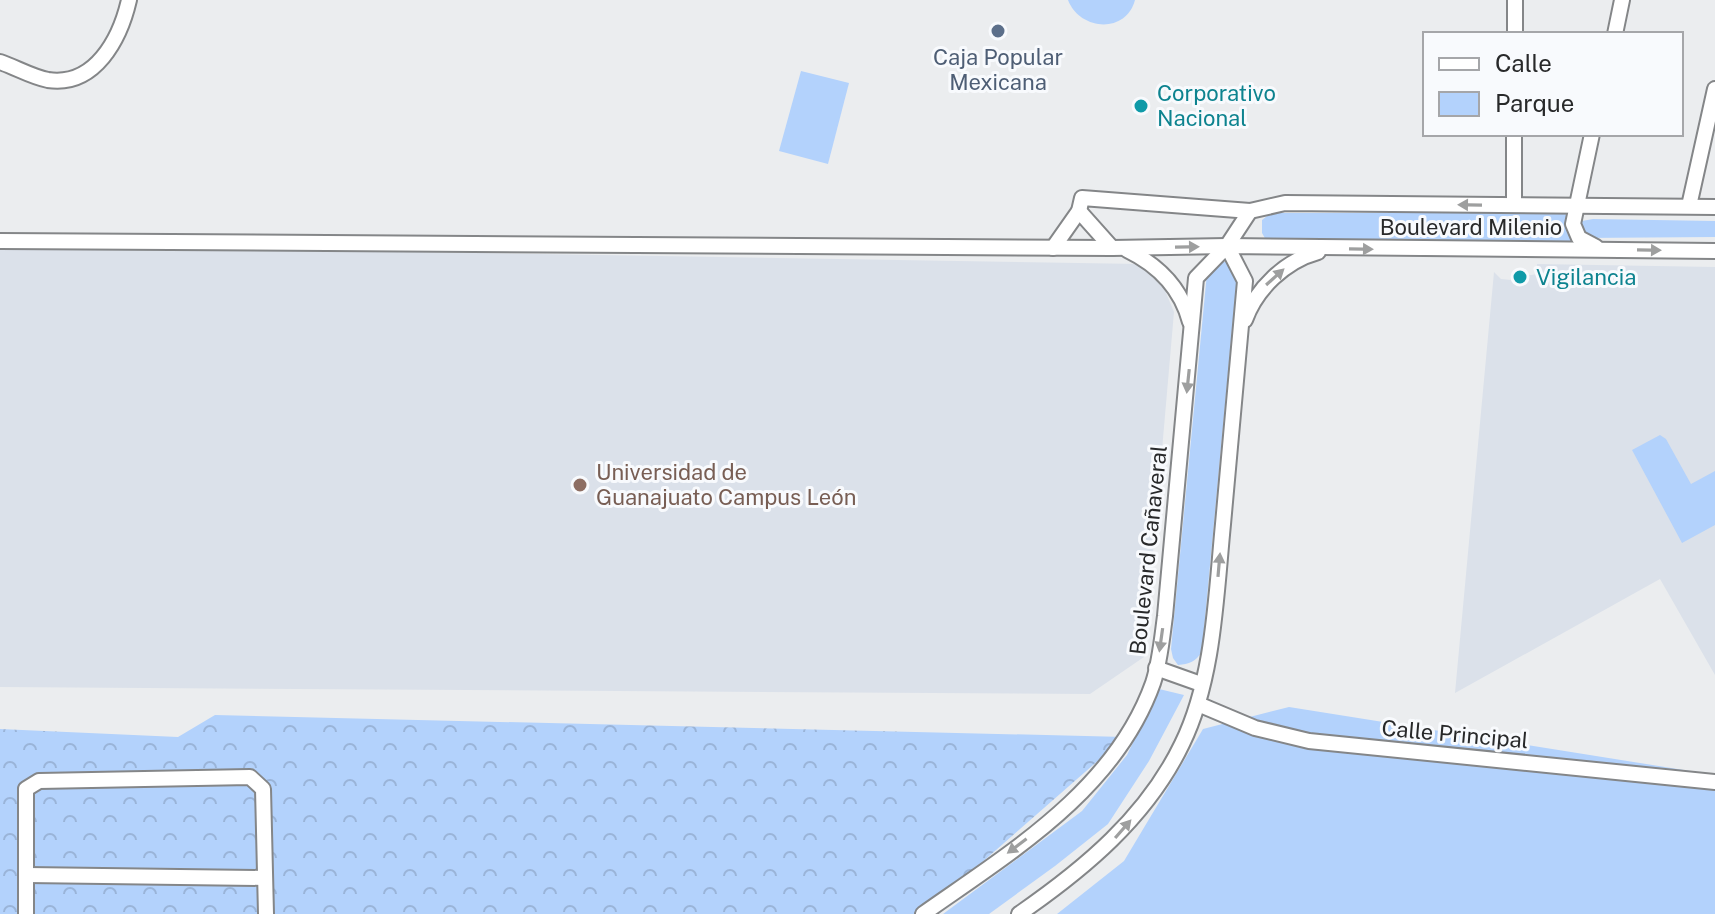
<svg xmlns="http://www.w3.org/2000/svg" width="1715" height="914" viewBox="0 0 1715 914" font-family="'Public Sans',sans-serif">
<defs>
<pattern id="forest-crowns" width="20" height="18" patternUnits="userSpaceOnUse" patternTransform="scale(2)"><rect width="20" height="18" fill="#b3d2fc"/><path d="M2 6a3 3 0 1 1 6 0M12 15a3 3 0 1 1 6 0" fill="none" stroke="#9ab4d8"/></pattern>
</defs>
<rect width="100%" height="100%" fill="#ebedef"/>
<g fill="#dbe1ea">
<path d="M0 245 1140 264 1164 288 1174 312 1144 657 1090 694 0 687Z"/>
<path d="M1537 264 1715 267V675L1660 579 1455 693 1494 272 1501 279 1511 280 1523 273 1524 276 1538 274Z"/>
</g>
<g fill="#b3d2fc">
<path d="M1068 0H1135C1126 34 1080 31 1068 0Z"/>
<path d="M801 71 849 83 828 164 779 151Z"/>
<path d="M1271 213H1576L1568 227 1570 236 1577 242H1278L1266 240 1262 233V220Z"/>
<path d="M1593 219 1715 221V237L1582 238 1580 226 1582 221Z"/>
<path d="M1215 262H1228L1237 276 1202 651C1196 662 1189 664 1178 665L1173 658 1171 649 1207 273Z"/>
<path d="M1660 435 1666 439 1691 484 1715 471V525L1682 543 1632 450Z"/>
<path d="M1159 689 1184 695 1149 761 1108 824 1055 866 989 914H943L1082 811 1127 755Z"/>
<path d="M1289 707 1715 775V914H1057L1124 861 1203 729Z"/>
</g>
<path fill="url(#forest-crowns)" d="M215 715 1125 737 923 914H0V729L178 737Z"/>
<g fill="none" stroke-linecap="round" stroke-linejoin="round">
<defs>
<g id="minor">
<path d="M1515 34V0"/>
<path d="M1615 34 1622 0"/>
<path d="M0 62C15 67 32 77 48 80 95 87 120 39 129 0"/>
<path d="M1592 134 1573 224 1579 238 1596 247"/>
<path d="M1514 205V134"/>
<path d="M1689 206 1715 89"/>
<path d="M1079 211 1112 248"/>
<path d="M0 241 1112 248 1227 246 1715 251"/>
<path d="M1053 248 1079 211 1082 198 1250 211 1285 203 1715 207"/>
<path d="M1127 250C1158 265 1181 288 1190 322"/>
<path d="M1245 320C1256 289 1285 261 1318 252"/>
<path d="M1156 668 1201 684"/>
<path d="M1198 704 1255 728 1309 741 1715 782"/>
<path d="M27 875 265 878"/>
<path d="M26 914V789L39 781 250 777 263 789 266 914"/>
<path d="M923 914C1011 852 1115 790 1153 683 1160 662 1162 638 1165 616L1196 278 1227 246 1250 211"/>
<path d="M1019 914C1084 869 1147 817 1182 744 1214 679 1216 595 1223 524 1230 443 1238 362 1245 281L1227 246"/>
</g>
</defs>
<use href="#minor" stroke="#848688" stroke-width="18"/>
<use href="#minor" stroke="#fff" stroke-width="14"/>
</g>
<defs><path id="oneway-solid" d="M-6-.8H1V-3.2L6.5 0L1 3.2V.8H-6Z" transform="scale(2)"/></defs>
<g fill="#9e9f9f">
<use href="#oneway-solid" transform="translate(1470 205) rotate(-179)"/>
<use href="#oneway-solid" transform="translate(1187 247) rotate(-1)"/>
<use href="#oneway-solid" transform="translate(1361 249) rotate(1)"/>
<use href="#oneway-solid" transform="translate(1649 250) rotate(1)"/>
<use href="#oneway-solid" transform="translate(1275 277) rotate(-42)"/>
<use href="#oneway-solid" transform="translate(1188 381) rotate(96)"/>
<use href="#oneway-solid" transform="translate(1219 565) rotate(-85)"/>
<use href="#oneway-solid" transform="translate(1161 640) rotate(98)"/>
<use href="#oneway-solid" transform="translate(1123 829) rotate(-49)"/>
<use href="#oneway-solid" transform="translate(1017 846) rotate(143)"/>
</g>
<circle fill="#5c6f8a" stroke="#f8fafd" stroke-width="3" cx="998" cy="31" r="8"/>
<g fill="#0f9aa8" stroke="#f8fafd" stroke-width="3">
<circle cx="1141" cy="106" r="8"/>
<circle cx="1520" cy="277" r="8"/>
</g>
<circle fill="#8d6e63" stroke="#f8fafd" stroke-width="3" cx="580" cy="485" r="8"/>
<g text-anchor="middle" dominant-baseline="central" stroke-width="6" stroke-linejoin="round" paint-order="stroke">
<g font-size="22" fill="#4e5e75" stroke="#f8fafd">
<text x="998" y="57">Caja Popular<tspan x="998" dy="25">Mexicana</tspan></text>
</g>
<g font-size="22" fill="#0d838f" stroke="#f8fafd" text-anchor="start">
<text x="1157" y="93">Corporativo<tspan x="1157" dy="25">Nacional</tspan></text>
<text x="1536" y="277">Vigilancia</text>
</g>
<g font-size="22" fill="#28292a" stroke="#f8fafd">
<text x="1471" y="227">Boulevard Milenio</text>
<text transform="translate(1148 550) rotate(-84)">Boulevard Cañaveral</text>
<text transform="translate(1455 734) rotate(5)">Calle Principal</text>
</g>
<g font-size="22" fill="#785e54" stroke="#f8fafd" text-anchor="start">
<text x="596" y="472">Universidad de<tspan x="596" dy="25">Guanajuato Campus León</tspan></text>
</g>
</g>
<rect x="1423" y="32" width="260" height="104" fill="#f8fafd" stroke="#a5a6a9" stroke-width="2"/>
<rect x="1439" y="58" width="40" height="12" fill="#ffffff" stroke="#a5a6a9" stroke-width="2"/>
<text x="1495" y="72" font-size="24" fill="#28292a">Calle</text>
<rect x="1439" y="92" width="40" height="24" fill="#b3d2fc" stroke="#a5a6a9" stroke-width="2"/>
<text x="1495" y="112" font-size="24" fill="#28292a">Parque</text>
</svg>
